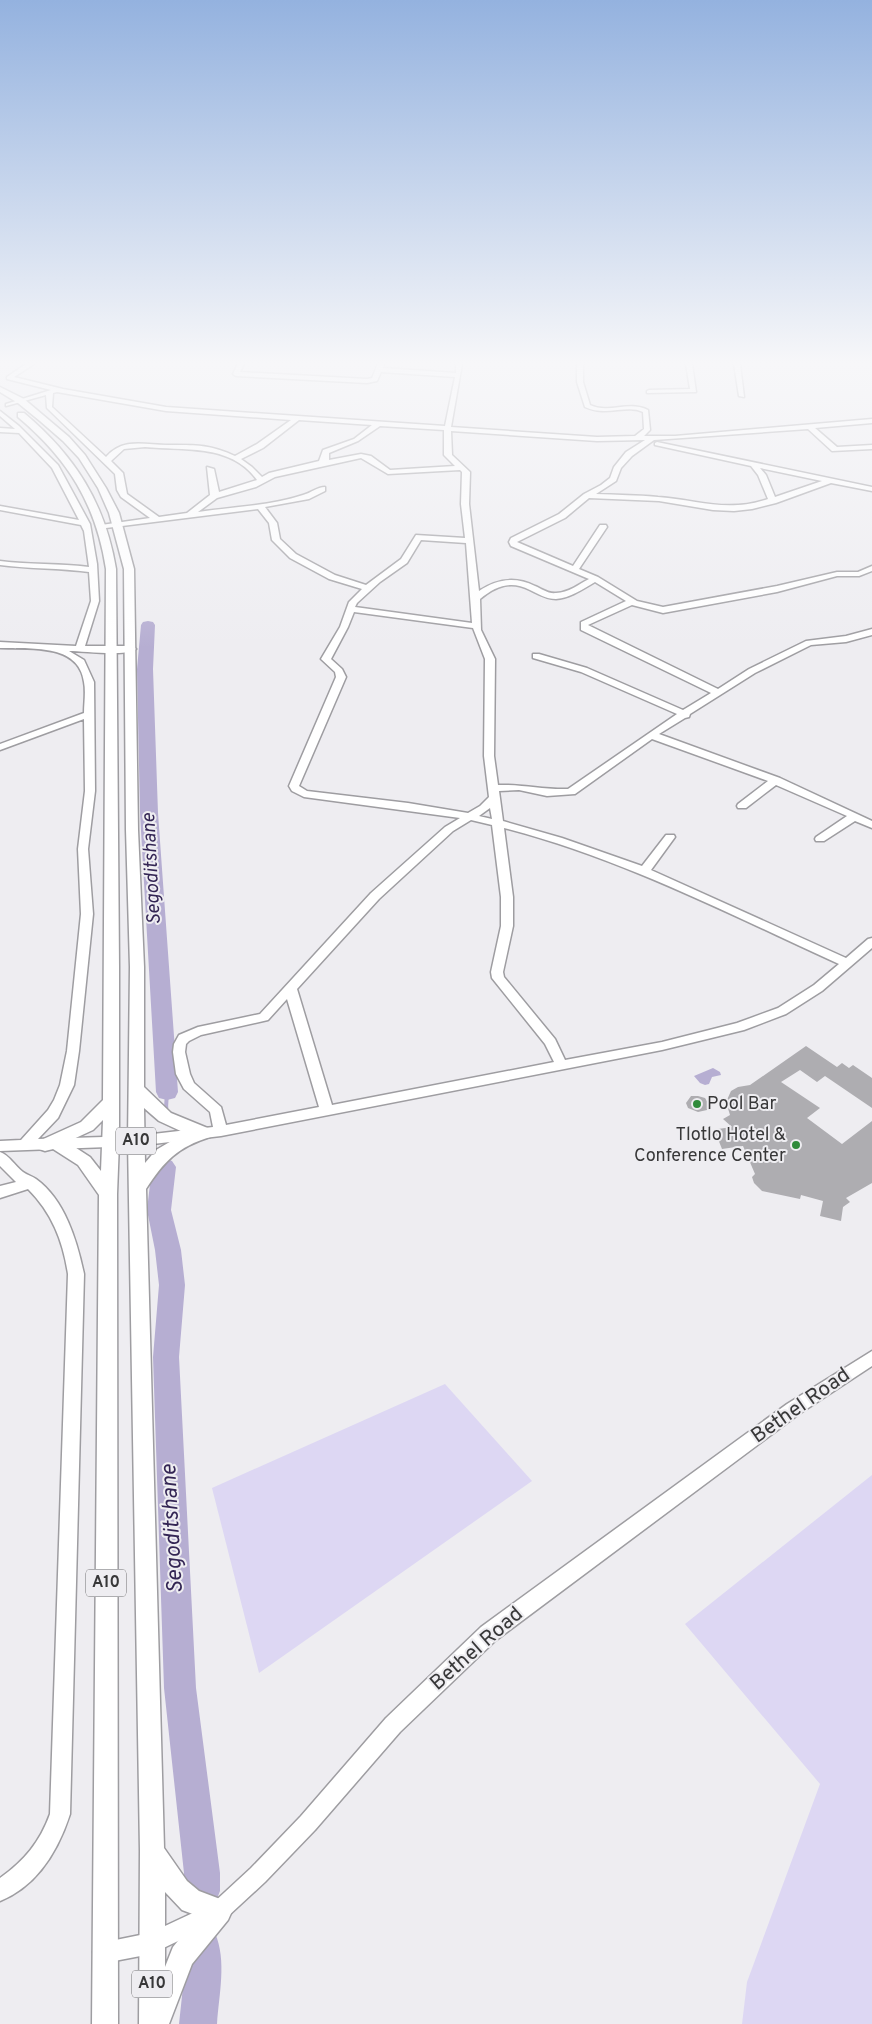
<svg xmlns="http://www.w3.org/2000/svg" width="872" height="2024" viewBox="0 0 872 2024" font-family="Overpass,sans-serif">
<rect width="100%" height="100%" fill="#eeedf1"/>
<g fill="#ddd7f3">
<path d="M445 1384 532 1481 259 1673 212 1488Z"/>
<path d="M872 1475V2024H742L747 1982 820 1784 685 1624Z"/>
</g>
<path fill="#b6aed2" d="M713 1068 720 1072 721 1075 712 1077 709 1084 705 1085 700 1083 694 1076Z"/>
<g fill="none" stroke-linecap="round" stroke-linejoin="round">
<path stroke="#b6aed2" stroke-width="4" d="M166 1108 167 1092"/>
<path stroke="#b6aed2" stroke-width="4.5" d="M166 1112V1107"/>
<g fill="#b6aed2" fill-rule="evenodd">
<path d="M148 621 153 622 155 625 153 669 158 813 178 1092 175 1098 167 1100 159 1098 156 1092 140 813 137 669 141 625 143 622Z"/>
<path d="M164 1158 172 1161 176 1167 171 1210 181 1250 185 1285 179 1357 196 1688 220 1873V1891L215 1904 202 1909 189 1904 184 1891V1873L164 1688 153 1357 159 1285 155 1250 147 1210 152 1167 156 1161Z"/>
<path d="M202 1928 215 1933C227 1961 219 1994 217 2024H179L185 1968 184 1946 189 1933Z"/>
</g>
</g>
<g fill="#aeadb1">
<path d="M806 1046 837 1067 842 1063 849 1068 853 1065 872 1078V1108L825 1076 817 1082 800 1070 781 1082 820 1108 807 1118 842 1144 872 1121V1183L846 1198 850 1202 843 1207 841 1221 820 1216 823 1201 801 1195 800 1199 762 1191 754 1183 752 1177 755 1174 743 1146 722 1149 716 1134 718 1129 732 1127 723 1119 730 1115 726 1102 731 1091 738 1087 750 1085Z"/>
<path d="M691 1096H698L705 1098 708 1103 707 1110 698 1112 688 1108 686 1103Z"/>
</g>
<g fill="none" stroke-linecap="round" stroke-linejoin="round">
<defs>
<g id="minor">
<path d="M26 364H34L14 377 63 389 166 407 445 426 455 377 381 372 377 381 367 383 236 376 233 374 238 364H244L240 372 367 379 372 378 378 364H384L383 368 456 373V364H462L451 427 597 437 635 436 644 429 643 412C627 404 606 417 585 407L577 382V364H583V382L590 405C609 414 629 400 648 410L650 430 644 436H675L872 419V423L815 428 837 447 872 445V449L832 451 808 429 654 440 632 456 621 468 616 481 596 494C617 495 638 495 658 497 700 500 726 513 768 499L758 475 751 466 655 445V443L657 442 872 487V491L831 483 776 503 752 509 734 511 713 510 659 501 589 498 565 518 517 542 573 566 600 525H606L607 527 579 569 598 577 637 601 663 607 777 586 837 572H858L872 566V571L859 576H837L777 592 663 613 632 605 588 625 718 689 749 669 806 641 846 636 872 629V635L846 642 811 645 755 673 690 714 689 717 685 718 659 734 780 778 872 821V828L855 821 824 841H816L815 839 816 837 847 816 776 785 746 808H738L737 806 738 804 768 781 652 739 575 794 547 796 519 790 499 791 503 821 562 838 642 866 666 835H674L675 837 651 870 846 958 868 939 872 938V948L822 991 786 1014 744 1030 662 1050 221 1136 136 1146 0 1151V1141L21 1140 48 1110 54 1100 60 1085 67 1051 81 914 78 849 85 791 84 719 0 750V744L84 713C84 703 86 692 84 682 79 643 29 649 0 648V642L76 646 91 601 89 572C60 568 30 569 0 565V561C30 565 59 563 89 567L84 531 81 525 0 510V506L79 520 52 468 19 433 0 432V428L15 429 0 416V411L19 426 58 465 90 524 97 564 99 601 85 646H131L136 649C125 657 83 651 69 651L84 660 94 682 95 791 88 849 93 914 79 1051 74 1085 58 1118 38 1139 136 1136 213 1127 210 1112 184 1089 176 1074 173 1052 174 1044 179 1035 198 1027 260 1014 371 893 445 827 460 818 304 797 292 791 289 786 336 677 335 672 321 659 340 627 349 602 362 589 329 579 290 558 272 540 269 523 258 509 98 529 97 527 101 525 150 518 121 497 117 490 115 474 47 408 46 395 6 406V404L51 390 7 379V377ZM57 392 166 411 291 420 257 444 235 456C209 444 195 445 168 445 145 445 123 437 106 457L52 407 53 393ZM299 420 372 425 354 439 323 450 319 461 269 473 262 477 252 467 241 459 263 448ZM380 426 444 430V455L455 466 390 470 371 456 361 454 329 460V453L358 441ZM451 431 597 441 645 440 626 452 614 467 610 478 601 485 584 494 559 514 511 538 509 542 511 546 589 579C579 584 568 593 556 593 548 594 542 589 535 586 515 576 497 579 479 591L469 504 470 472 452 455ZM145 447C183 451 231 443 257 480L219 492 214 469 207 467 210 495 187 513 159 517 127 494 123 473 111 461 124 449ZM361 458 388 474 460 470 462 472 461 504 465 538 416 535 401 559 366 585 335 575 296 554 280 539 277 523 265 507 309 499 325 491V487C317 487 311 493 303 495 270 506 232 507 198 512L217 498 256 487 275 477ZM760 468 822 481 775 497 766 475ZM421 540 466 543 472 623 355 607 357 603 380 582 407 563ZM595 582 626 601 581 622V630L711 693 683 710 587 668 539 654H533V658L581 672 677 714 568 789C544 790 522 784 498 785L494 756 495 659 481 630 480 599C496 586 511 580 530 590 538 594 546 599 556 599 570 598 583 589 595 582ZM354 612 473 628 485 659 484 756 489 797 480 806 468 813 408 803 307 791 299 786 346 677 342 669 331 659 348 627ZM490 808 492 819 479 816ZM471 820 492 825 501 897V926L491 972 492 978 545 1044 554 1062 332 1105 297 989 379 899 453 831ZM504 828C621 858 729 914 839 964L814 985 778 1008 737 1023 662 1042 565 1060 555 1039 504 977 503 972 513 926V897ZM287 999 319 1107 226 1125 221 1107 194 1083 190 1074 185 1052 186 1044 189 1041 201 1035 268 1020Z"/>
<path d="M686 364H692L696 392 647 393V391L649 390 690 389Z"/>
<path d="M734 364H740L744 397 739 396Z"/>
<path d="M0 1152C9 1155 15 1166 23 1172 27 1175 32 1176 36 1179 65 1200 77 1241 84 1274L70 1814C58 1851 37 1886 0 1901V1878C24 1861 40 1842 50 1814L68 1274C63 1241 52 1213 28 1189L0 1198V1186L16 1182 0 1166Z"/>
<path d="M872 1351V1366L799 1414 495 1641 400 1732 315 1830 265 1882 226 1918 151 1954 104 1963 96 1960 93 1952 96 1944 150 1933 212 1904 251 1868 301 1816 386 1718 481 1627 787 1404Z"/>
</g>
<g id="major">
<path d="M0 387 24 399 69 437 85 455 106 488 119 513 134 569 138 830 144 967V1087L171 1113 210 1129 212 1133 210 1137C178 1147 164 1161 146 1189L164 1848 187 1881 199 1891 228 1902 232 1911 228 1920 192 1964 169 2024H139L140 1851 128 1141 130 967 126 830 124 569 109 513 98 488 79 458 63 441 40 421 18 403 0 392ZM144 1108 159 1121 185 1133 156 1150 145 1163ZM165 1892 182 1910 198 1916 173 1947 165 1967Z"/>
<path d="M18 413H24C75 456 105 503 116 569L119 966V1142L117 1194 118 2024H92L99 1195 78 1165 53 1149 45 1151 39 1149 37 1145 39 1141 81 1122 103 1100 106 569C96 504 68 459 18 417ZM103 1120 101 1171 90 1157 67 1142 93 1130Z"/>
</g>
</defs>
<use href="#minor" stroke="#9e9da1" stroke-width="3"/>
<use href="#major" stroke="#9e9da1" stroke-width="3"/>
<use href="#minor" fill="#fff" fill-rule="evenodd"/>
<use href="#major" fill="#fff" fill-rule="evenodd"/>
</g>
<linearGradient id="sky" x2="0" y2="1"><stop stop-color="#94b2df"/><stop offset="0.56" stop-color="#f7f7f9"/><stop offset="1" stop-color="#f7f7f9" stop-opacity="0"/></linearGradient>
<rect width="872" height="648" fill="url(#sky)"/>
<g fill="#308b3b" stroke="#eeedf1" stroke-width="2">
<circle cx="697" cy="1104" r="5"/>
<circle cx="796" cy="1145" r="5"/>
</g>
<g text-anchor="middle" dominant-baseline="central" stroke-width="4" stroke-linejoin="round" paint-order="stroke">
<g fill="#eeedf1" stroke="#6f6e70" stroke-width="1">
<rect x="116" y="1127.5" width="40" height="27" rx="4"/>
<rect x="86" y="1569.5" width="40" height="27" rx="4"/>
<rect x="132" y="1970.5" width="40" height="27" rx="4"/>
</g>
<g font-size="16" font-weight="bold" fill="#383839">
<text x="136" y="1141">A10</text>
<text x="106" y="1583">A10</text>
<text x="152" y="1984">A10</text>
</g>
<g font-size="18" fill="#383839" stroke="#eeedf1" text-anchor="start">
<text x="707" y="1104">Pool Bar</text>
<text x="786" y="1135" text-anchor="end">Tlotlo Hotel &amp;<tspan x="786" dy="21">Conference Center</tspan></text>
</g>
<g font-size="19" font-style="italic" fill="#332554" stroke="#eeedf1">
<text transform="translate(152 869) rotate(-93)">Segoditshane</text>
</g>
<g font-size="21" fill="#383839" stroke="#eeedf1">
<text transform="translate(801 1406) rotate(-35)">Bethel Road</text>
<text transform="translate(477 1649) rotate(-41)">Bethel Road</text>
</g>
<g font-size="22" font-style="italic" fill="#332554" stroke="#eeedf1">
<text transform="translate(173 1529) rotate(-93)">Segoditshane</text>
</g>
</g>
</svg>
